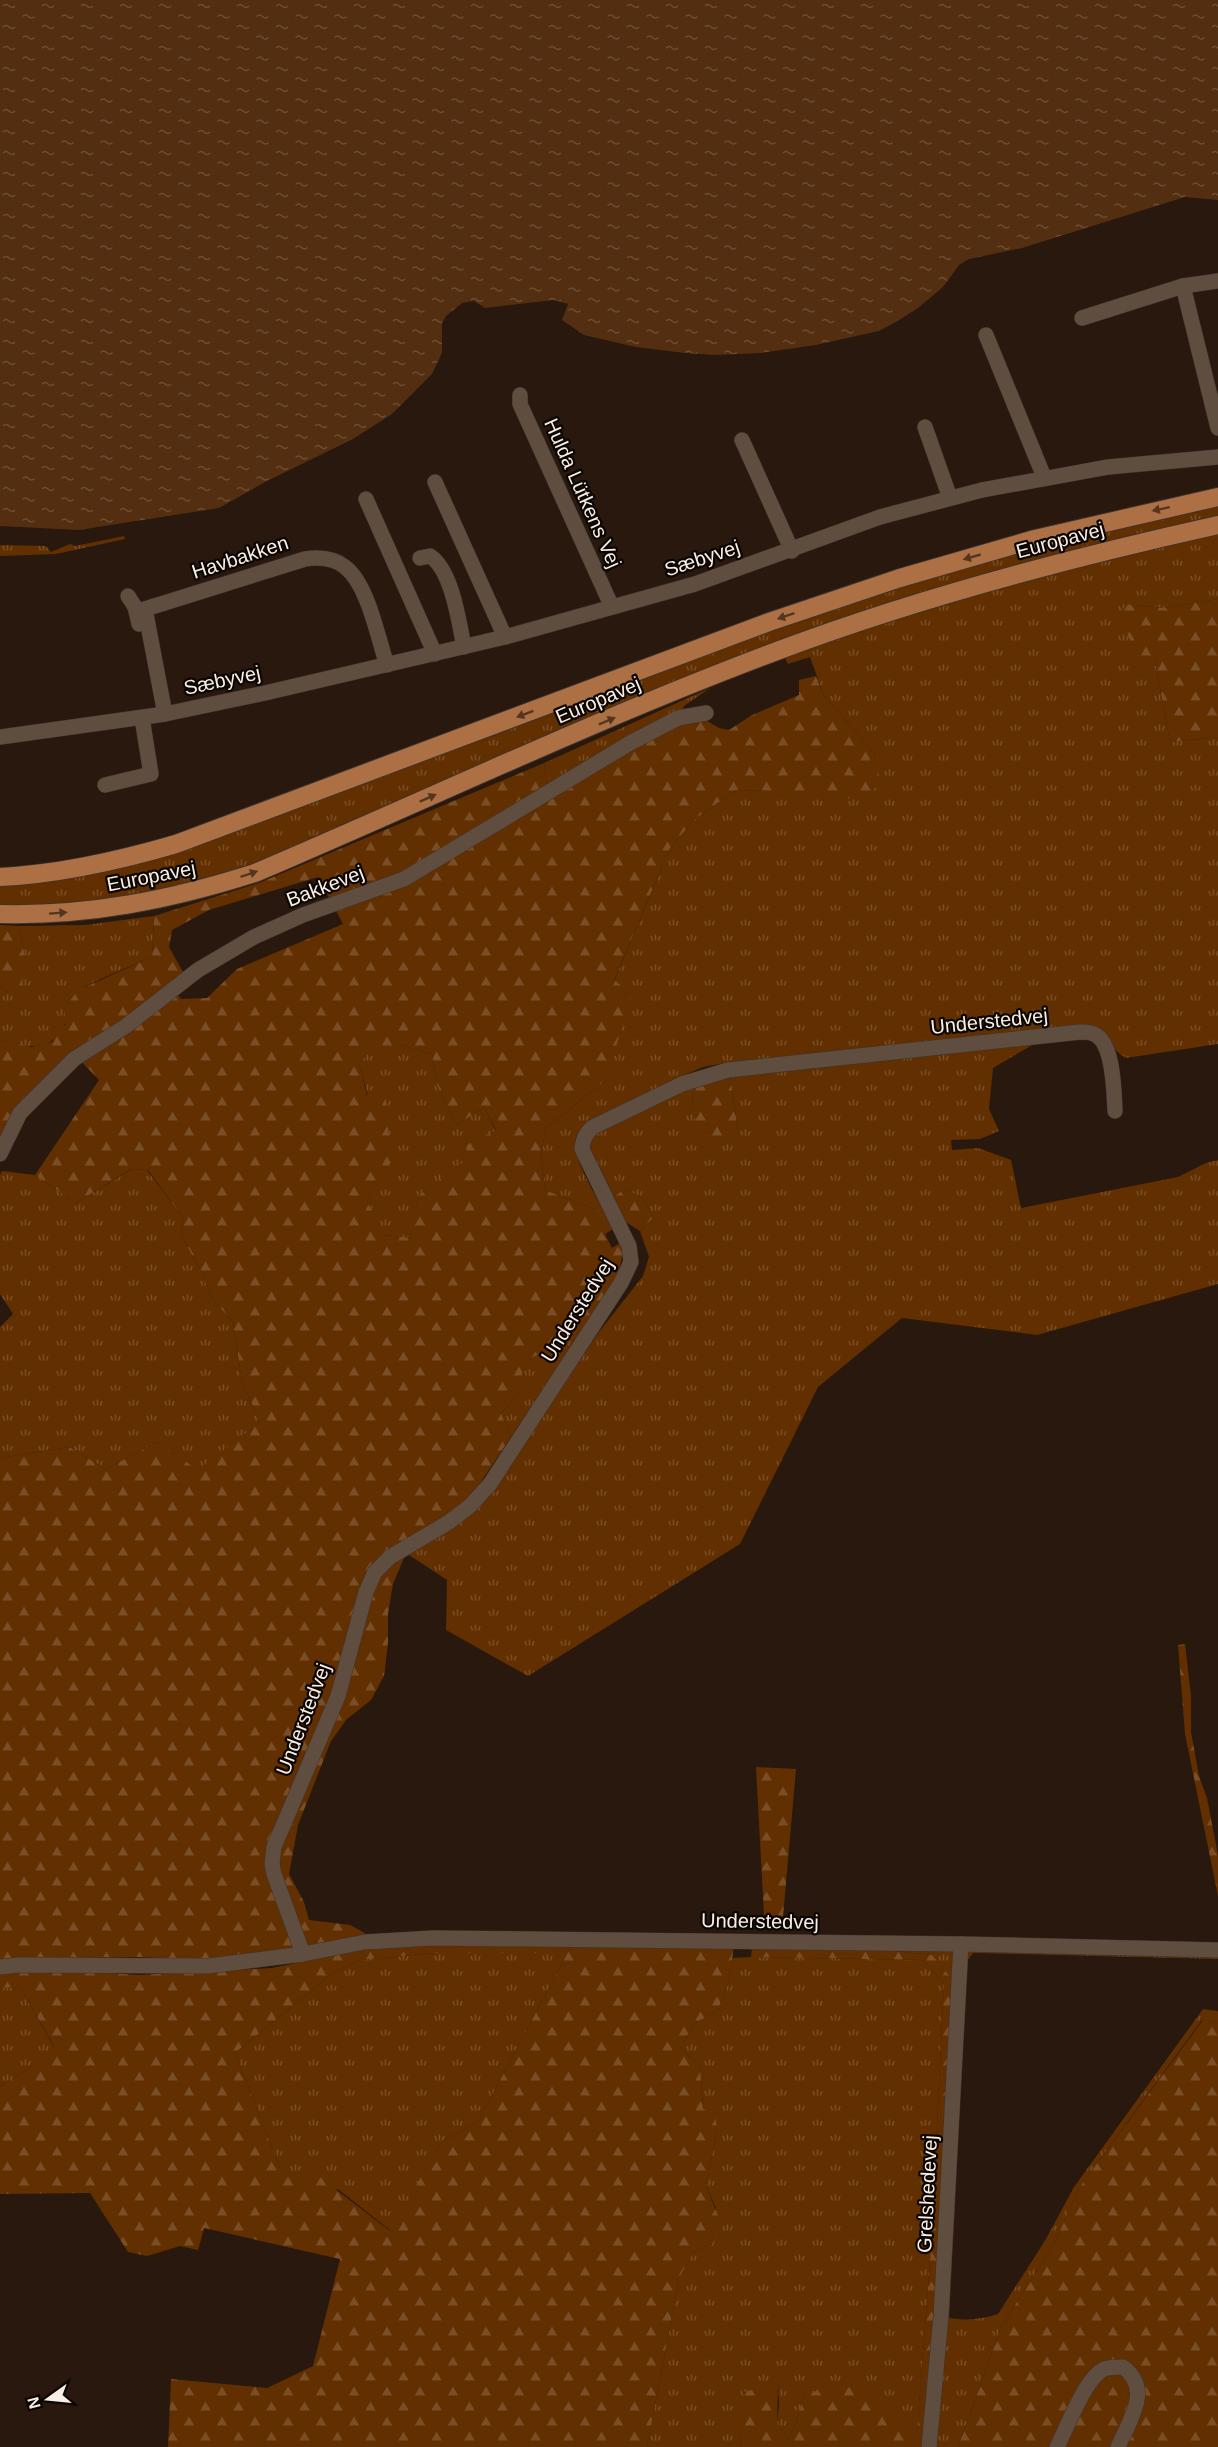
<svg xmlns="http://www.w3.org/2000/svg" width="1218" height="2447" viewBox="0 0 1218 2447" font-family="Helvetica,sans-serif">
<defs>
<pattern id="grass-tufts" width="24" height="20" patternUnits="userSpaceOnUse" patternTransform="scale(1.5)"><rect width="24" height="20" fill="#622f00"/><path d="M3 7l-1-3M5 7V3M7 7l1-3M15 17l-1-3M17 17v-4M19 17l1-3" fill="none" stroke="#794d25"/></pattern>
<pattern id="forest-firs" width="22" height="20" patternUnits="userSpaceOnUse" patternTransform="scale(1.5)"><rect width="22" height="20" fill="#622f00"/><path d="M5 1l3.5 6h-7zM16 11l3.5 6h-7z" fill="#794d25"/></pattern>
<pattern id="water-ripples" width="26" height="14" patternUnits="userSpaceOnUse" patternTransform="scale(1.5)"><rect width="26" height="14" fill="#542e10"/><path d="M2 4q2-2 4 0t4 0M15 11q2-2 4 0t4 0" fill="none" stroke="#6d4d33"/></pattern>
</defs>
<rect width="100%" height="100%" fill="#28180d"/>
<g fill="url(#grass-tufts)">
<path d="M1218 504V517L1010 568 243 870 127 899 0 908V884L48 880 789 623 981 560Z"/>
<path d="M1218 533V599L1163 608 1126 604 1155 661 1170 742 1218 737V1044L1126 1058C1100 1043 1117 1026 1078 1027L730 1062 703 1067 680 1077 592 1121C585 1126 578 1129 576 1138 570 1155 597 1197 605 1213L545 1190 541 1155 546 1128 606 1080 614 981 670 848 695 819 736 790 772 791 876 755 824 696 810 657 788 664 785 658 908 613 1041 574Z"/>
<path d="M124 536 125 539 56 554 0 556V545L46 546 51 552 70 544 75 546Z"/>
<path d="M710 688 684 706 680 723 548 794 544 763Z"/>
<path d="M154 916 152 957C137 964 87 983 77 992 60 1009 70 1011 64 1025 51 1055 24 1046 0 1040V986L8 992 25 957 19 926 85 925Z"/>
<path d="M398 1044 432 1054 437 1085 457 1125 484 1107 496 1131 466 1145 468 1159 418 1196 413 1238 382 1235 367 1201 378 1176 368 1096 359 1063 373 1048Z"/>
<path d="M1034 1044 993 1068 989 1109 999 1131 980 1139 951 1140 952 1150 978 1148 1011 1160 1021 1208 1178 1177 1206 1163 1218 1160V1284L1037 1335 902 1318 818 1387 740 1544 528 1676 446 1630 447 1580 406 1553 493 1488 599 1332 643 1276 649 1257 640 1231 653 1218 643 1198 624 1189 614 1197 590 1147 591 1138 598 1131 692 1087 693 1113 738 1130 730 1076Z"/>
<path d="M132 1169 147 1170 183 1218 181 1235 203 1275 212 1299 233 1322 242 1382 260 1422 198 1471 157 1442 106 1469 69 1447 0 1458V1327L13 1314 0 1294V1175L2 1171 35 1175 76 1203Z"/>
<path d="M565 1338 575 1341 511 1437 501 1413 522 1391 521 1364Z"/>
<path d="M571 1946 478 2122 441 2142 391 2231 339 2190 281 2171 235 2053 337 1970 360 1960 434 1953Z"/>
<path d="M876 1949 1218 1954V1959L973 1953 967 1961 949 2318C966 2321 983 2319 998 2314L1046 2239 1074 2187 1203 2009 1218 2011V2023L1202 2020 1079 2188 1055 2242 1001 2327 958 2447H925L953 1980 931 1955Z"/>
<path d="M751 1957 923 1960 944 1983 931 2247 917 2432 863 2387 803 2395 797 2421 788 2439 777 2423 779 2404 778 2383 739 2436 742 2447H647L679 2278 694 2251 712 2244 716 2208 706 2186 717 2131 703 2109 700 2065 680 2048 694 2024 718 2010 728 1984 732 1958Z"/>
<path d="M20 1987 54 2047 27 2070 0 2086V1988Z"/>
</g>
<g fill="url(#forest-firs)" fill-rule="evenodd">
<path d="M1218 599V737L1170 742 1155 661 1137 655 1119 617 1126 604 1163 608Z"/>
<path d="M816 676 824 696 876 755 879 776 877 787 856 799 772 791 736 790 695 819 670 848 614 980 632 994 606 1080 546 1128 541 1155 545 1190 605 1213 613 1229 605 1234 612 1248 620 1243C632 1268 589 1320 575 1341L565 1338 522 1364V1391L501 1413 511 1437 468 1501 406 1553 393 1584 388 1614V1643L384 1676 371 1700 346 1720 331 1741 298 1825 289 1874 304 1902 309 1920 350 1925 365 1933 357 1940 197 1960 139 1957 0 1959V1458L69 1447 106 1469 157 1442 198 1470 260 1422 242 1382 233 1322 212 1299 203 1275 181 1235 183 1218 148 1170 131 1169 76 1203 35 1175 99 1080 74 1054 0 1144V1040L32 1047 52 1042 65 1024V1007L78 990 152 957 154 916 259 883 544 763 548 793 680 723 704 719 719 728 729 730 752 715 799 695V680ZM318 877 343 924 237 969 207 998 181 999 175 992 183 972 169 947 172 930 209 910ZM398 1044 432 1054 437 1085 457 1125 484 1107 496 1130 466 1145 467 1159 418 1196 412 1238 383 1235 367 1201 378 1177 389 1173 388 1109 383 1095H367L359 1063 373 1049 380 1068 391 1063Z"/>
<path d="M0 925 19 926 25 957 22 986 8 992 0 986Z"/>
<path d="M730 1076 738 1131 728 1140 701 1134 693 1113 692 1087Z"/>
<path d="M624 1189 643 1198 653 1218 640 1231 624 1221 614 1197Z"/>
<path d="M1185 1644 1191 1696V1732L1199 1776 1207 1798 1218 1855V1896L1185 1734 1178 1645Z"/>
<path d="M756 1767 796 1769 783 1917 764 1915Z"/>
<path d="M436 1942 559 1946 555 1953H434L360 1960 337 1970 235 2053 281 2171H312L390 2231 441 2142 478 2122 571 1946 734 1947 728 1984 718 2010 694 2024 680 2048 700 2065 703 2109 715 2113 717 2131 706 2186 723 2228 712 2244 694 2251 679 2278 647 2447H168L171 2379 267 2388 313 2366 340 2259 204 2228 198 2250 180 2246 147 2256 128 2252 90 2193 0 2194V2086L27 2070 54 2046 20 1987 0 1988V1973L63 1970 139 1975 272 1968 349 1952Z"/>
<path d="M752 1948 876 1949 932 1955 953 1980 936 2315 925 2447H742L739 2436 744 2392 778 2383 777 2423 788 2439 797 2421 803 2395 827 2388 863 2387 917 2431 931 2247 944 1983 923 1960 751 1957Z"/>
<path d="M1203 2020 1218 2023V2447H958L1001 2327 1055 2242 1079 2188Z"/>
</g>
<path fill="url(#water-ripples)" d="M0 0H1218V200L1185 197 1022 248 969 259 959 265 943 287 918 308 896 322 879 331 816 345 760 353 715 355 685 353 636 347 584 335 562 320 568 304 554 300 485 308 474 301 462 303 446 316 442 323V353L432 374 392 414 353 439 267 481 219 508 79 530 0 526Z"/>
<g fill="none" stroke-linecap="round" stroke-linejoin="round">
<defs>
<g id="minor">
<path d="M1183 286 1218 428"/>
<path d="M1082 318 1183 286 1218 281"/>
<path d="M986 335 1044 477"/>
<path d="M520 395V404L612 607"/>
<path d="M925 427 950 498"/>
<path d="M742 440 792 551"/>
<path d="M435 482 505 637"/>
<path d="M366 499 435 654"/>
<path d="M420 558 430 556C452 570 459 622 464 647"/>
<path d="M128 596 135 607 139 624"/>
<path d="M165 714 145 609 305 559C319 557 334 558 345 567 368 584 378 639 387 665"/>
<path d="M0 737 165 714 265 693 505 637 695 584 880 517 982 490 1108 467 1218 457"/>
<path d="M105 785 151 774 142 718"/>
<path d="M0 1154 20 1113 74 1059 126 1026 198 970 254 937 303 915 404 879 630 743 678 718 706 713"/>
<path d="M303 1954 274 1874 272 1864 274 1847 338 1696 366 1592 375 1572 390 1557 449 1522 470 1506 490 1484 621 1283 631 1262 629 1246 582 1149C583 1139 585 1134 593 1127L682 1084 728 1070 1080 1032C1085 1032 1090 1032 1094 1034 1114 1042 1114 1093 1115 1111"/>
<path d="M0 1967 18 1965 208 1966 303 1954 365 1942 433 1938 961 1944 1218 1950"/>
<path d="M929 2447 941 2316 961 1944"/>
<path d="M1057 2447C1067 2428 1085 2378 1104 2369 1110 2367 1117 2367 1123 2367 1153 2389 1129 2421 1118 2447"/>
</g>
<g id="major">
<path d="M0 877C61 874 118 861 176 844L769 622 900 578 1035 539 1218 497"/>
<path d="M0 914C89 916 170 900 255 873 429 799 600 717 777 651 920 597 1069 558 1218 525"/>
</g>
</defs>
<use href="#minor" stroke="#3f332e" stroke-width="16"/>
<use href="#major" stroke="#3f332e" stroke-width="20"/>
<use href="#minor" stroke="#5f4d40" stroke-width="15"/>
<use href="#major" stroke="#ac7044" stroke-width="18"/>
</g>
<defs><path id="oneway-solid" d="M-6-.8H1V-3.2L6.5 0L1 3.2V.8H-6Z" transform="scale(1.5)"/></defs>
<g fill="#543620">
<use href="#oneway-solid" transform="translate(1161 509) rotate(168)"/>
<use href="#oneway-solid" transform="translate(972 557) rotate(164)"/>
<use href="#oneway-solid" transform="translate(786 616) rotate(161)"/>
<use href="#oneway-solid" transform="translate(525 714) rotate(159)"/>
<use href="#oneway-solid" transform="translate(607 721) rotate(-23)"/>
<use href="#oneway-solid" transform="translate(428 798) rotate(-24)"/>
<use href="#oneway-solid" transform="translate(249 874) rotate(-19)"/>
<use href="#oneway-solid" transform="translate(58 913) rotate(-4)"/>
</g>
<g text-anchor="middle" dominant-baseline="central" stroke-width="4.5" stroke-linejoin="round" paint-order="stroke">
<g font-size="20" fill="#f9eee6" stroke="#0c0603">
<text transform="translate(583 493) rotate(66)">Hulda Lütkens Vej</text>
<text transform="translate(1060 540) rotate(-15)">Europavej</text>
<text transform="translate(240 557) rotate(-18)">Havbakken</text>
<text transform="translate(702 558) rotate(-18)">Sæbyvej</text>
<text transform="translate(222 680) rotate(-12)">Sæbyvej</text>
<text transform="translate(598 700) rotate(-23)">Europavej</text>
<text transform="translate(151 876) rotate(-11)">Europavej</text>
<text transform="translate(325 886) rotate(-21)">Bakkevej</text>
<text transform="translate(989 1021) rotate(-6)">Understedvej</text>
<text transform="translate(577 1310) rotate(-58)">Understedvej</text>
<text transform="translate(303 1719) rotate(-69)">Understedvej</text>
<text transform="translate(760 1921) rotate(1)">Understedvej</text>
<text transform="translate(927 2194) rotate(-87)">Grelshedevej</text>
</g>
</g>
<g transform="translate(48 2399) rotate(255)" stroke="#0c0603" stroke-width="4.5" paint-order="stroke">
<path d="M0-4.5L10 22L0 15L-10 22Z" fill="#f9eee6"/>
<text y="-9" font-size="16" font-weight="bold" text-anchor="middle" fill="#f9eee6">N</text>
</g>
</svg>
